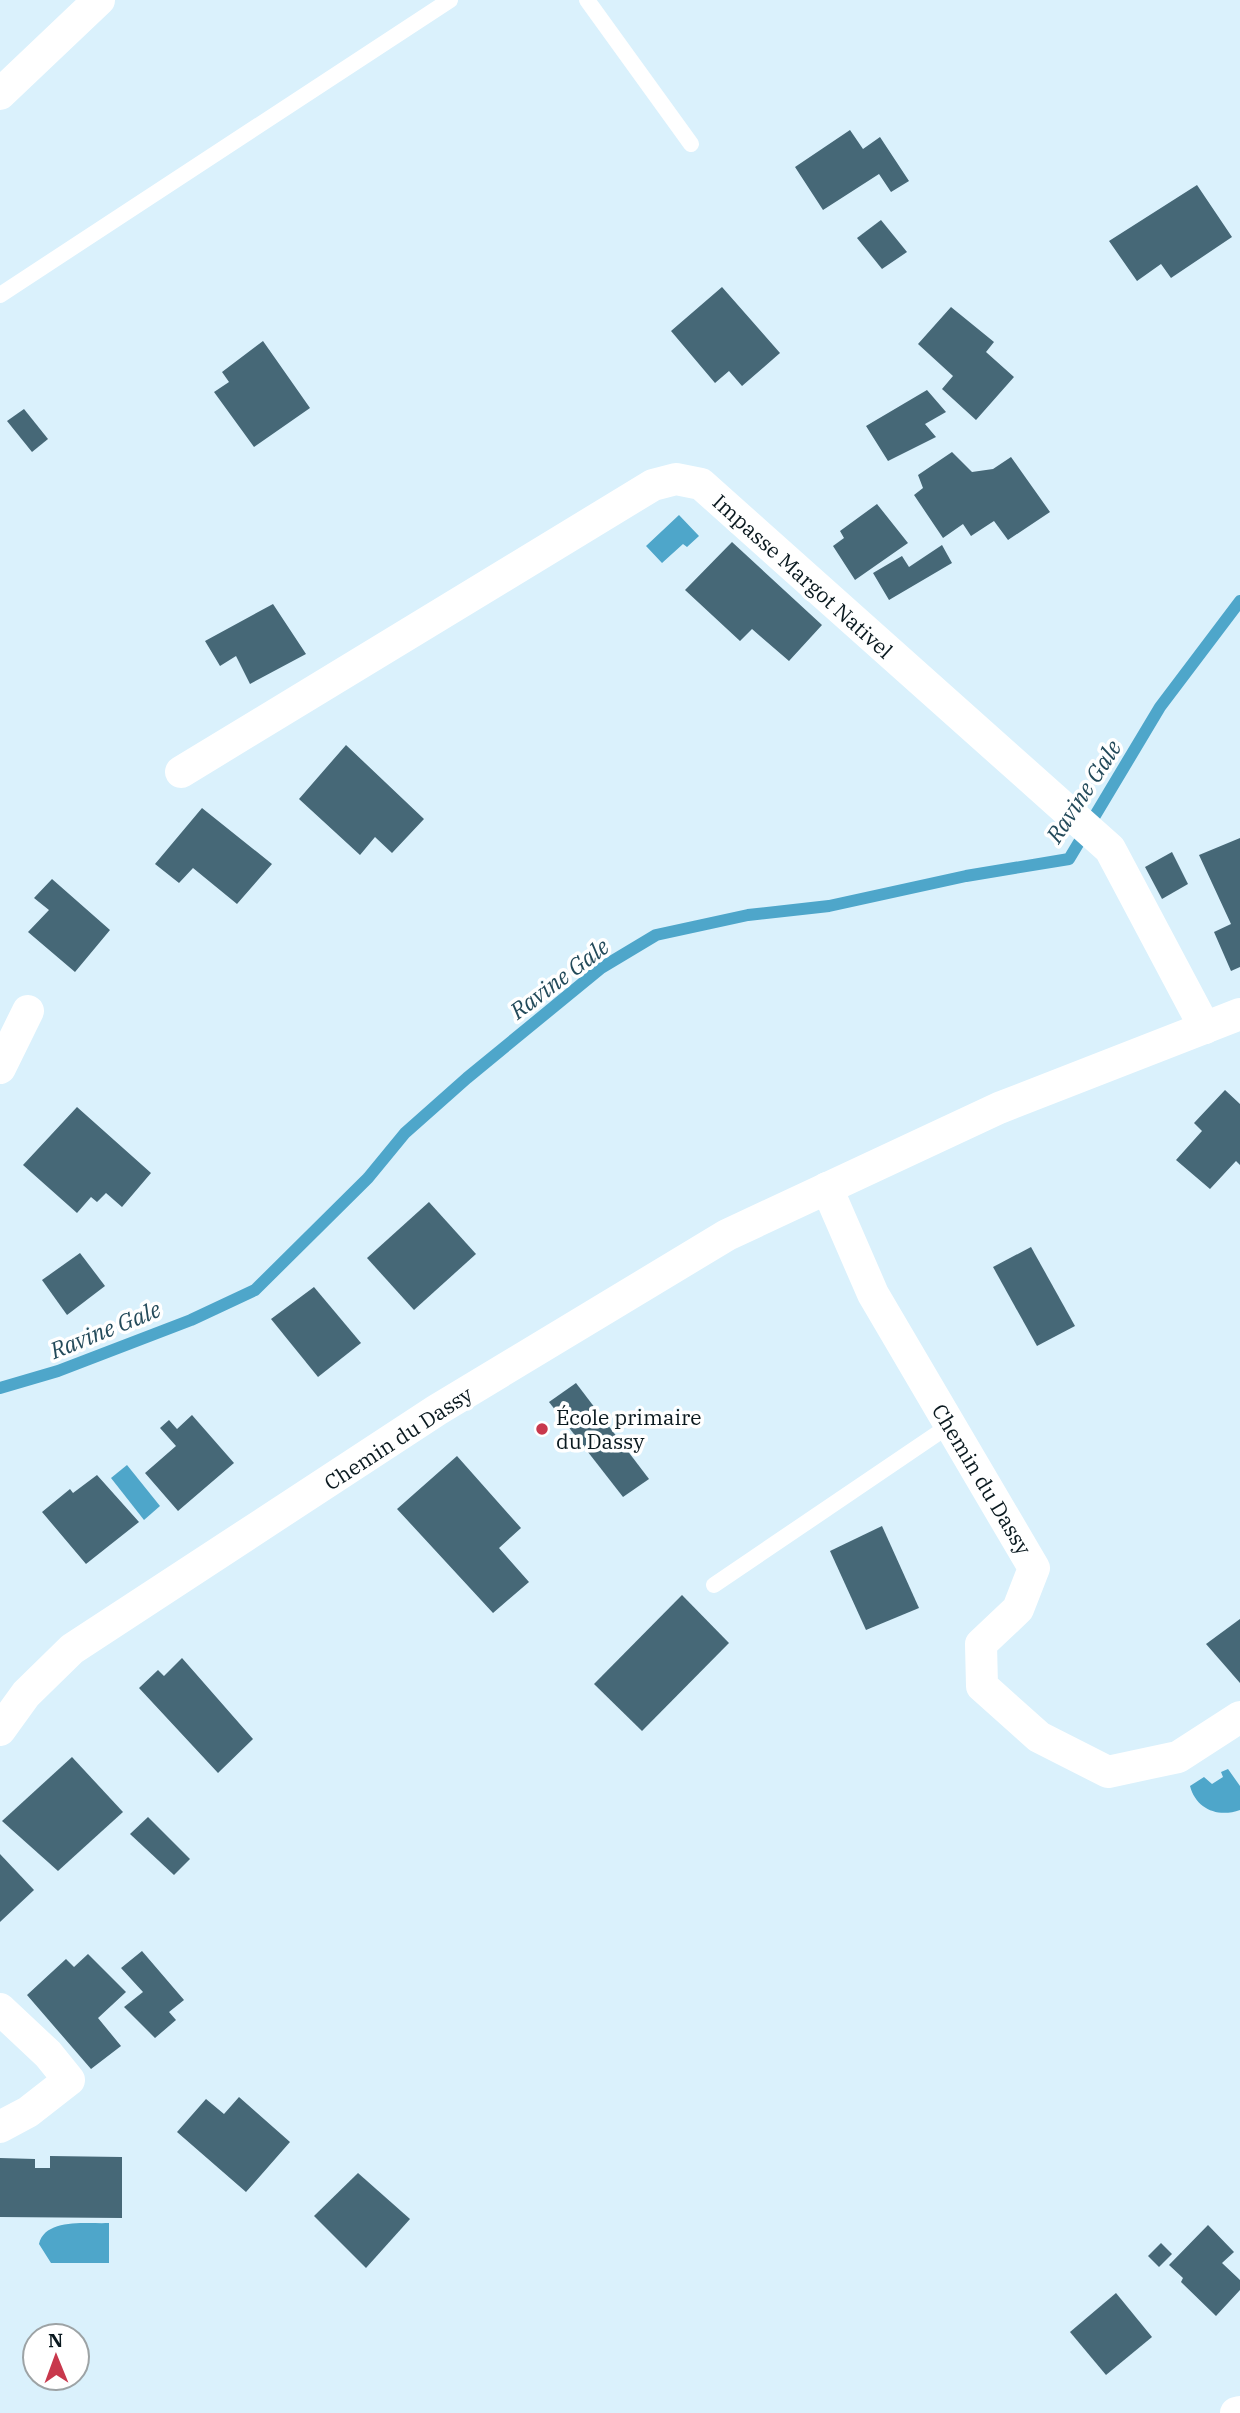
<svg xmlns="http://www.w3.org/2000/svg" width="1240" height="2413" viewBox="0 0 1240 2413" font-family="'IBM Plex Serif',serif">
<rect width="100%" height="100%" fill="#daf1fc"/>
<g fill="#4ea6ca">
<path d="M679 515 699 536 687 547 683 544 662 563 646 546Z"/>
<path d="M127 1465 160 1506 144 1520 111 1478Z"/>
<path d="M1228 1769 1240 1786V1810C1218 1818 1196 1809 1190 1786L1204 1777 1212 1784 1223 1777 1221 1772Z"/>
<path d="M109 2223V2263H51L39 2244C45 2218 86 2224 109 2223Z"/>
</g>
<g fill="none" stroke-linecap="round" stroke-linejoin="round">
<path stroke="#4ea6ca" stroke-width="12" d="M0 1388 58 1371 191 1320 255 1290 368 1178 405 1133 467 1078 601 968 656 935 748 915 829 906 966 876 1069 859 1160 707 1240 601"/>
</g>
<g fill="#466877">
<path d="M850 130 863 149 880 137 909 181 891 192 879 174 823 210 795 167Z"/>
<path d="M1197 185 1232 237 1171 278 1161 264 1137 281 1109 241Z"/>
<path d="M881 220 907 252 882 269 857 238Z"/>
<path d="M722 287 780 353 742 386 729 371 715 383 671 331Z"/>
<path d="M951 307 994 342 986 352 1014 377 976 420 942 389 953 376 918 344Z"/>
<path d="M263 341 310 408 254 447 214 392 229 382 222 372Z"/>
<path d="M927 390 946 412 925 424 936 437 888 461 866 426Z"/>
<path d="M24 409 48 439 32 452 7 421Z"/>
<path d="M952 452 972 472 993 469 1011 457 1050 512 1008 540 994 521 971 536 963 524 943 538 914 495 923 488 918 475Z"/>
<path d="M877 504 908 543 855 580 833 546 844 538 840 531Z"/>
<path d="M732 542 822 625 789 661 752 629 740 641 685 590Z"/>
<path d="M942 545 952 563 889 600 873 573 902 556 909 567Z"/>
<path d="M273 604 306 654 250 684 236 656 220 666 205 641Z"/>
<path d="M346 745 424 819 392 853 375 837 360 855 299 799Z"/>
<path d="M202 808 272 864 237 904 193 868 179 883 155 864Z"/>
<path d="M1240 838V967L1231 971 1214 932 1231 924 1199 855Z"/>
<path d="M1172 852 1188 884 1162 899 1145 867Z"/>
<path d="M52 879 110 930 75 972 28 932 49 910 34 898Z"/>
<path d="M1225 1090 1240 1104V1165L1236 1161 1210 1189 1176 1160 1202 1131 1194 1123Z"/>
<path d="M77 1107 151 1173 122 1207 106 1193 97 1202 91 1197 77 1213 23 1165Z"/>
<path d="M429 1202 476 1254 414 1310 367 1258Z"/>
<path d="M1031 1247 1075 1326 1037 1346 993 1267Z"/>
<path d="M80 1253 105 1286 67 1315 42 1280Z"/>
<path d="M314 1287 361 1343 318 1377 271 1319Z"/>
<path d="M576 1383 649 1479 623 1497 549 1402Z"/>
<path d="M192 1415 234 1463 178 1511 145 1473 176 1446 160 1428 169 1420 177 1429Z"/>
<path d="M457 1456 521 1528 499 1548 529 1582 493 1613 397 1509Z"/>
<path d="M97 1475 139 1522 86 1564 42 1512 70 1489 73 1493Z"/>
<path d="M882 1526 919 1608 866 1630 830 1551Z"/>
<path d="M682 1595 729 1643 642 1731 594 1684Z"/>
<path d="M1240 1619V1683L1206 1644Z"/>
<path d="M182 1658 253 1739 218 1773 139 1688 158 1670 164 1676Z"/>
<path d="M72 1757 123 1812 58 1871 2 1821Z"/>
<path d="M148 1817 190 1859 174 1875 130 1834Z"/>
<path d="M0 1854 34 1890 0 1922Z"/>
<path d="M142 1951 184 2000 169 2012 176 2020 155 2038 124 2007 143 1992 121 1968Z"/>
<path d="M88 1954 126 1992 98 2018 121 2046 91 2069 27 1995 66 1959 74 1967Z"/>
<path d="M239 2097 290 2142 246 2192 177 2132 206 2099 224 2114Z"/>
<path d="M50 2156 122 2157V2218L0 2217V2158L35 2159V2168H50Z"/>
<path d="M358 2173 410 2219 366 2268 314 2216Z"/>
<path d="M1208 2225 1234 2252 1222 2263 1240 2280V2290L1216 2316 1181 2282 1183 2278 1169 2265Z"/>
<path d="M1161 2243 1172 2254 1159 2267 1148 2256Z"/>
<path d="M1116 2293 1152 2337 1106 2375 1070 2332Z"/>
</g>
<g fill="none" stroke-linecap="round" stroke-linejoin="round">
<g stroke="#fff" stroke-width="16">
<path d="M587 0 691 144"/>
<path d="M0 295 450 0"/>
<path d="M714 1585 950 1425"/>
</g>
<g stroke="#fff" stroke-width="32">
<path d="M0 94 99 0"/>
<path d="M181 772 653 485 676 479 701 484 1110 849 1205 1028"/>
<path d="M0 1068 28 1011"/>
<path d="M827 1188 873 1294 1034 1568 1018 1609 981 1644 982 1686 1039 1737 1108 1772 1178 1757 1240 1717"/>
<path d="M0 1730 26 1694 72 1649 437 1410 727 1235 999 1108 1240 1014"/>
<path d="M0 2009 48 2054 69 2080 28 2112 0 2127"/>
<path d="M1236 2413 1240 2412"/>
</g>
</g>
<circle fill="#c8384c" stroke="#fff" stroke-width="2.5" cx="542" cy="1429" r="7"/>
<g text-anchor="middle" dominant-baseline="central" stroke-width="7" stroke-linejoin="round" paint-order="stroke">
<g font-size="21" fill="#0a191f" stroke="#fff">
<text transform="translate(803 576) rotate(42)">Impasse Margot Nativel</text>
<text transform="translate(398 1438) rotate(-33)">Chemin du Dassy</text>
<text transform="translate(982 1479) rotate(59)">Chemin du Dassy</text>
</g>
<g font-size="21" fill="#0a191f" stroke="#fff" text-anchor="start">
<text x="556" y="1417">École primaire<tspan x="556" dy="24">du Dassy</tspan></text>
</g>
<g font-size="23" font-style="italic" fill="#234a5a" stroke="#fff">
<text transform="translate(1083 791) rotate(-57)">Ravine Gale</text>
<text transform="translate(559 978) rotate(-37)">Ravine Gale</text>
<text transform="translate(105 1329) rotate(-22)">Ravine Gale</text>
</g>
</g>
<g transform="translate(56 2357) rotate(359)"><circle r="33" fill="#ffffff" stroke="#9da3a5" stroke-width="2"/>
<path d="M0-5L12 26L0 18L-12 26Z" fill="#c8384c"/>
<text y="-10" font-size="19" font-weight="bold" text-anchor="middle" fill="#0a191f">N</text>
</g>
</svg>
